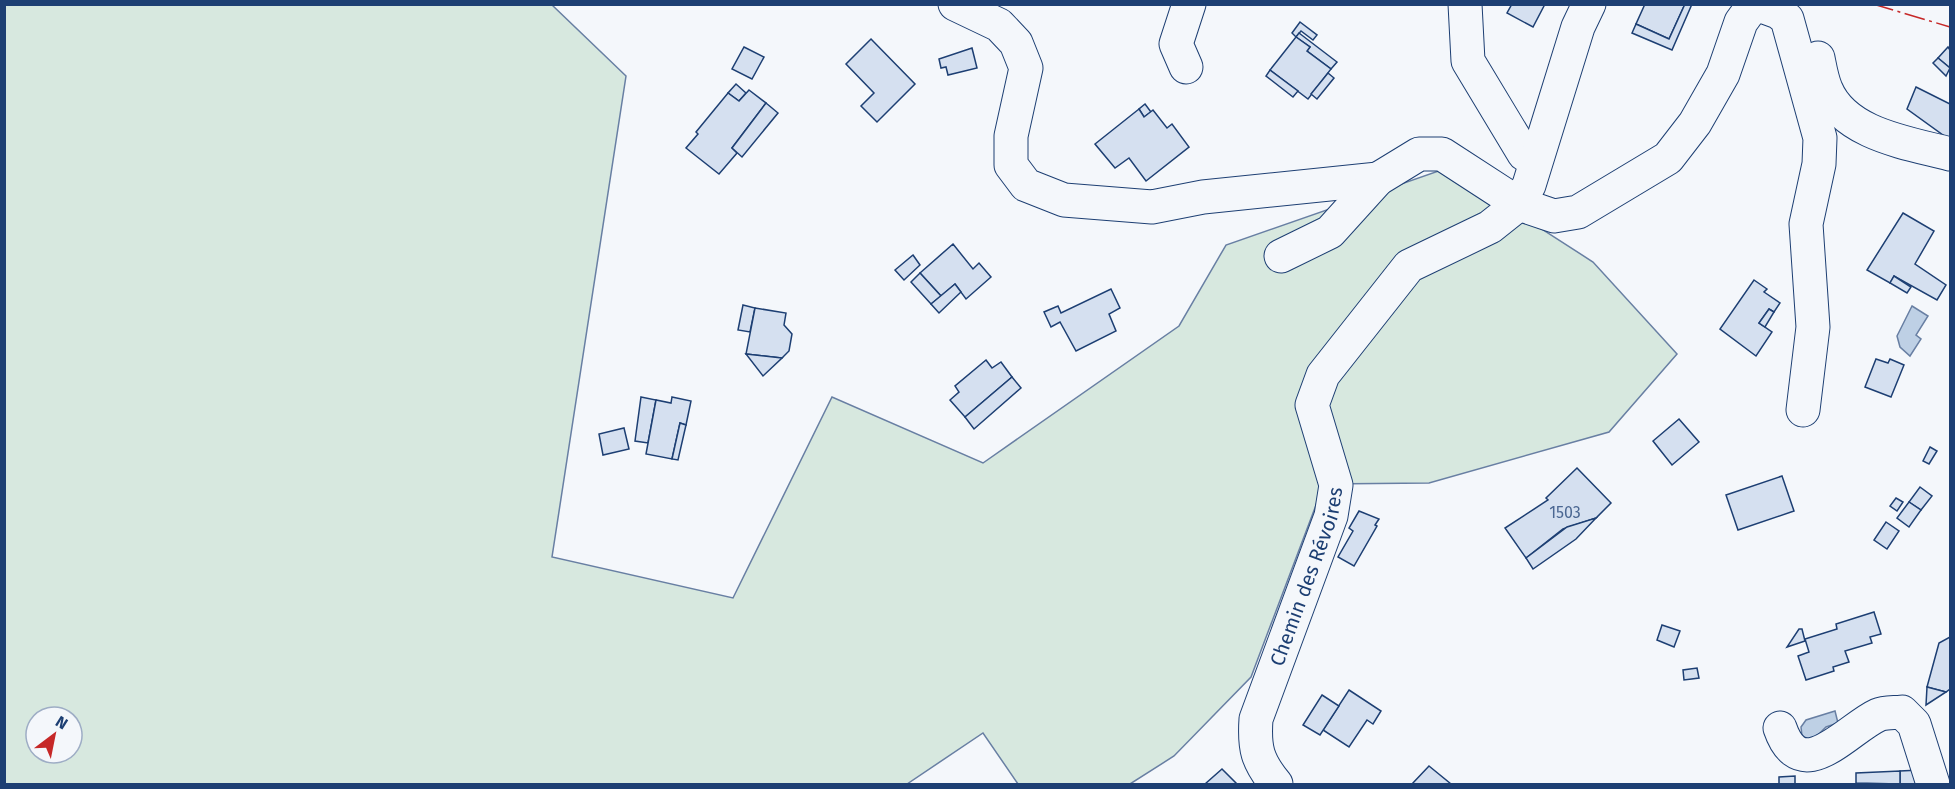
<svg xmlns="http://www.w3.org/2000/svg" width="1955" height="789" viewBox="0 0 1955 789" font-family="'Fira Sans',sans-serif">
<rect width="100%" height="100%" fill="#f4f7fb"/>
<path fill="#d7e8df" stroke="#687fa3" stroke-width="1.5" fill-rule="evenodd" d="M5 5H552L626 76 552 557 733 598 832 397 983 463 1179 326 1226 245 1447 168 1593 262 1677 354 1609 432 1429 483 1324 484 1251 677 1174 756 1130 784H1018L983 733 907 784H5ZM36 717H72V753H36Z"/>
<g fill="#bed0e5" stroke="#687fa3" stroke-width="1.5">
<path d="M1912 306 1928 316 1916 335 1921 339 1910 356 1900 347 1897 336Z"/>
<path d="M1835 711 1838 723 1826 727 1812 741 1802 736 1801 727 1806 720Z"/>
</g>
<g fill="#d5e0f0" stroke="#1d3f73" stroke-width="1.5">
<path d="M1512 4H1545L1533 27 1507 13Z"/>
<path d="M1645 4H1685L1669 39 1636 24Z"/>
<path d="M1685 4H1692L1672 50 1632 33 1636 24 1669 39Z"/>
<path d="M1300 22 1317 35 1313 40 1301 31 1296 37 1292 33Z"/>
<path d="M1299 33 1337 62 1331 69 1307 51 1310 47 1296 37Z"/>
<path d="M1296 37 1310 47 1307 51 1331 69 1308 99 1270 70Z"/>
<path d="M871 39 915 84 877 122 861 106 874 93 846 64Z"/>
<path d="M744 47 764 57 752 79 732 69Z"/>
<path d="M1948 47 1950 50V68L1938 58Z"/>
<path d="M972 48 977 68 948 75 946 67 941 68 939 59Z"/>
<path d="M1938 58 1950 68 1946 76 1933 63Z"/>
<path d="M1270 70 1298 91 1293 97 1266 76Z"/>
<path d="M1328 73 1334 78 1317 99 1311 94Z"/>
<path d="M736 84 746 93 739 101 728 93Z"/>
<path d="M1916 87 1950 104V140L1907 109Z"/>
<path d="M749 90 766 103 732 148 737 153 719 174 686 148 698 134 696 132 728 93 739 101Z"/>
<path d="M766 103 778 113 742 157 732 148Z"/>
<path d="M1145 104 1151 112 1144 117 1139 109Z"/>
<path d="M1139 109 1144 117 1153 110 1167 128 1172 124 1189 147 1146 181 1129 158 1115 168 1095 144Z"/>
<path d="M1903 213 1934 231 1915 264 1946 285 1937 300 1894 276 1890 283 1867 270Z"/>
<path d="M953 244 973 269 979 263 991 277 966 299 955 284 941 296 920 273Z"/>
<path d="M913 255 920 265 904 280 895 270Z"/>
<path d="M920 273 941 296 931 304 911 282Z"/>
<path d="M1894 276 1911 287 1907 293 1890 283Z"/>
<path d="M1754 280 1767 289 1764 292 1780 303 1774 312 1769 309 1759 323 1772 332 1756 356 1720 329Z"/>
<path d="M955 284 961 292 939 313 931 304Z"/>
<path d="M1111 289 1120 308 1109 314 1116 331 1076 351 1060 322 1051 327 1044 312 1058 306 1061 313Z"/>
<path d="M743 305 755 308 750 332 738 330Z"/>
<path d="M755 308 786 313 784 325 792 334 789 351 782 358 746 354Z"/>
<path d="M1769 309 1774 312 1765 327 1759 323Z"/>
<path d="M746 354 782 358 763 376Z"/>
<path d="M1876 359 1888 363 1890 359 1904 365 1891 397 1865 387Z"/>
<path d="M986 360 992 368 1001 362 1012 377 965 417 950 400 959 392 955 386Z"/>
<path d="M1012 377 1021 388 974 429 965 417Z"/>
<path d="M641 397 656 400 648 443 635 441Z"/>
<path d="M672 397 691 401 686 425 680 423 672 459 646 454 656 400 671 403Z"/>
<path d="M1679 419 1699 442 1672 465 1653 441Z"/>
<path d="M680 423 686 425 678 460 672 459Z"/>
<path d="M624 428 629 449 603 455 599 434Z"/>
<path d="M1930 447 1937 451 1929 464 1923 461Z"/>
<path d="M1577 468 1611 503 1596 518 1563 529 1526 558 1505 528 1548 500 1546 498Z"/>
<path d="M1782 476 1794 511 1738 530 1726 495Z"/>
<path d="M1920 487 1932 496 1921 510 1909 502Z"/>
<path d="M1896 498 1903 502 1897 511 1890 506Z"/>
<path d="M1909 502 1921 510 1909 527 1897 518Z"/>
<path d="M1359 511 1379 519 1375 525 1377 526 1354 566 1338 557 1353 531 1349 528Z"/>
<path d="M1596 518 1576 539 1533 569 1526 558 1530 555 1567 527Z"/>
<path d="M1886 522 1899 531 1887 549 1874 540Z"/>
<path d="M1874 612 1881 634 1870 637 1872 643 1845 651 1849 662 1833 667 1834 671 1806 680 1798 656 1809 652 1805 639 1837 629 1836 624Z"/>
<path d="M1662 625 1680 631 1674 647 1657 640Z"/>
<path d="M1799 629H1802L1805 641 1787 647Z"/>
<path d="M1950 637V689L1946 692 1927 687 1939 643Z"/>
<path d="M1697 668 1699 678 1684 680 1683 670Z"/>
<path d="M1927 687 1946 692 1926 705Z"/>
<path d="M1349 690 1381 711 1373 724 1367 720 1349 747 1323 730Z"/>
<path d="M1322 695 1339 706 1320 735 1303 725Z"/>
<path d="M1429 766 1451 784H1412Z"/>
<path d="M1222 769 1237 784H1205Z"/>
<path d="M1920 770 1921 784H1900V771Z"/>
<path d="M1900 771V784L1856 783V773Z"/>
<path d="M1795 776V784H1779V777Z"/>
</g>
<g fill="none" stroke-linecap="round" stroke-linejoin="round">
<defs>
<g id="minor">
<path d="M955 4 999 25 1016 43 1026 68 1011 136V165L1026 185 1064 200 1152 207 1203 197 1378 179"/>
<path d="M1465 4 1468 61 1524 154 1535 160"/>
<path d="M1818 58C1820 68 1822 80 1826 89 1845 135 1909 143 1950 154"/>
<path d="M1186 67 1176 44 1189 4"/>
<path d="M1281 256 1330 232 1378 179 1419 154H1442L1519 204 1554 216 1578 212 1668 158 1695 123 1723 74 1741 22 1749 11 1759 5 1778 12 1787 19 1820 138 1819 164 1806 224 1813 327 1803 410"/>
<path d="M1780 728C1801 789 1847 729 1878 715 1885 712 1895 713 1902 712L1914 724 1933 784"/>
<path id="s1" d="M1276 784C1257 761 1254 748 1256 719L1331 516 1336 485 1312 405 1323 375 1409 266 1490 227 1519 204 1529 185 1578 27 1589 4"/>
</g>
</defs>
<use href="#minor" stroke="#1d3f73" stroke-width="35"/>
<use href="#minor" stroke="#f4f7fb" stroke-width="33"/>
<path stroke="#c62828" stroke-width="1.5" stroke-dasharray="21 4.5 3 4.5" stroke-linecap="butt" d="M1873 4 1950 27"/>
</g>
<g text-anchor="middle" dominant-baseline="central" stroke-width="4.5" stroke-linejoin="round" paint-order="stroke">
<g font-size="16" fill="#4b6792">
<text x="1565" y="512">1503</text>
</g>
<g font-size="20" fill="#1d3f73" stroke="#f4f7fb">
<text stroke="none"><textPath href="#s1" startOffset="222">Chemin des Révoires</textPath></text>
</g>
</g>
<rect width="1955" height="789" fill="none" stroke="#1d3f73" stroke-width="12"/>
<g transform="translate(54 735) rotate(32)"><circle r="28" fill="#f4f7fb" stroke="#9eadc5" stroke-width="1.5"/>
<path d="M0-4.5L10 22L0 15L-10 22Z" fill="#c62828"/>
<text y="-9" font-size="16" font-weight="bold" text-anchor="middle" fill="#1d3f73">N</text>
</g>
</svg>
